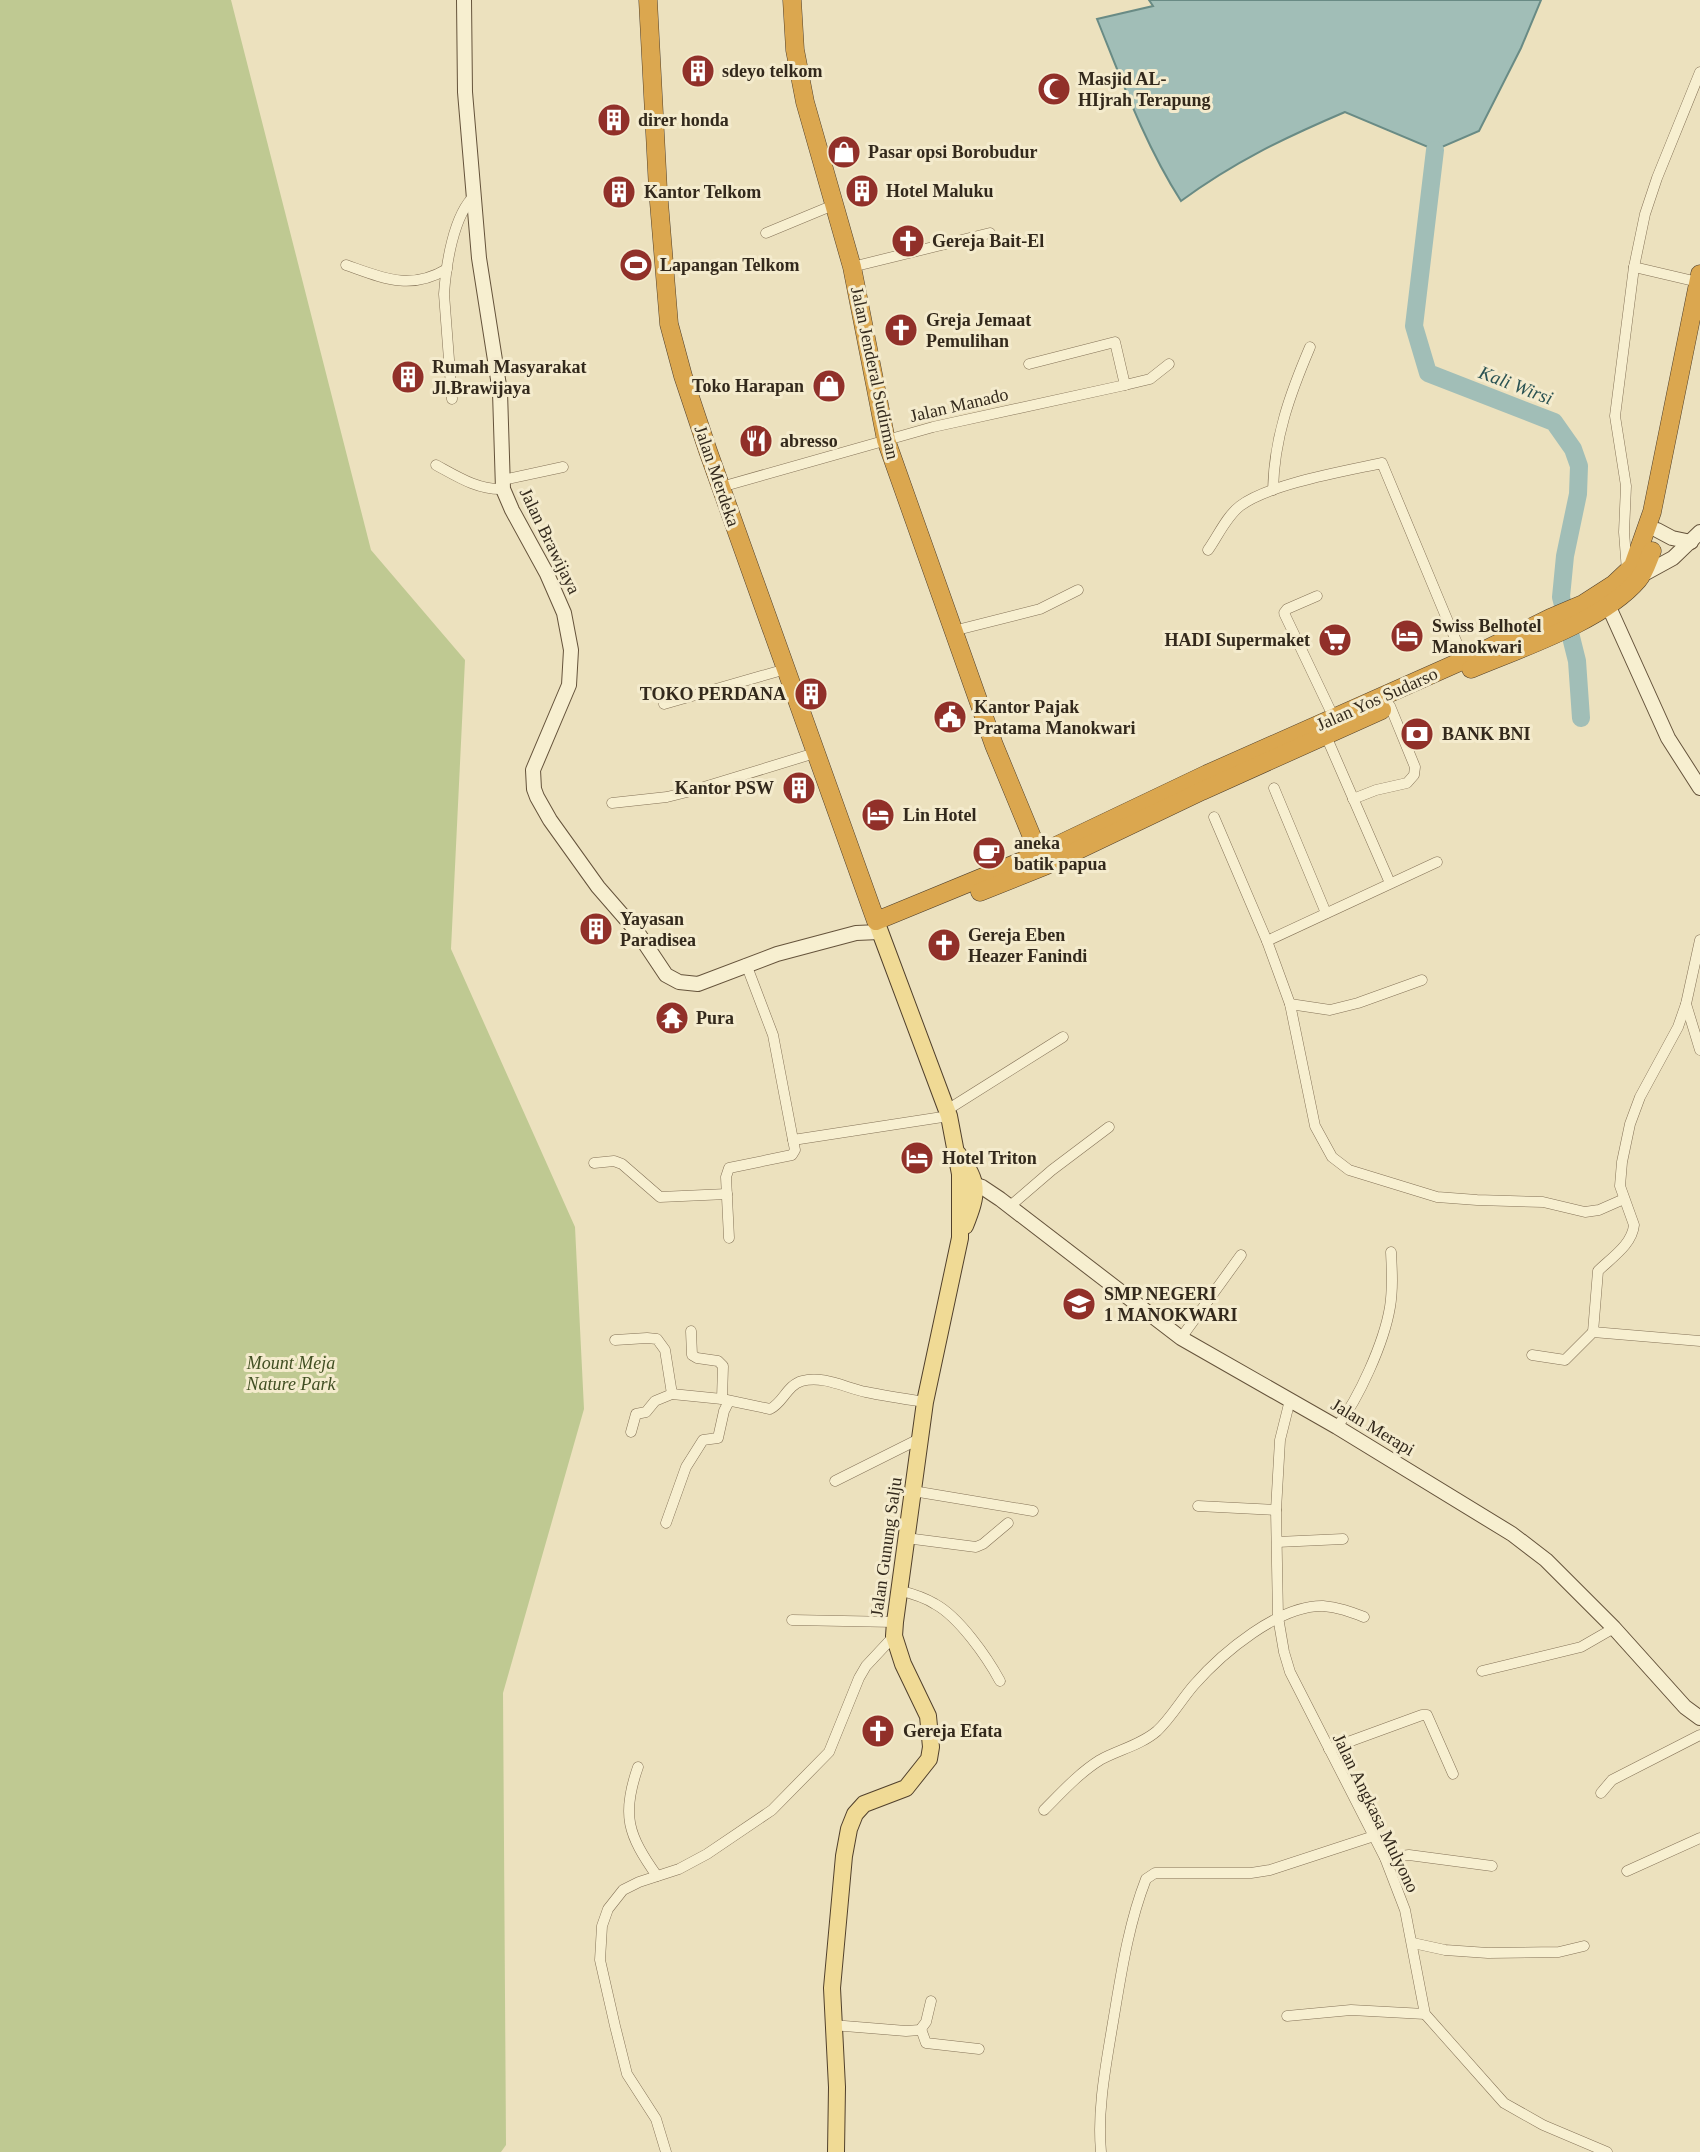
<svg xmlns="http://www.w3.org/2000/svg" width="1700" height="2152" viewBox="0 0 1700 2152" font-family="'Times New Roman',serif">
<rect width="100%" height="100%" fill="#ece1be"/>
<path fill="#bfc992" d="M0 0H231L371 550 465 660 451 949 575 1227 584 1409 503 1693 506 2145 501 2152H0Z"/>
<path fill="#a1beb7" stroke="#698b85" stroke-width="2" d="M1149 0H1541L1521 48 1479 131 1435 150 1345 112C1284 138 1234 162 1181 201 1145 145 1122 81 1097 19L1153 6Z"/>
<g fill="none" stroke-linecap="round" stroke-linejoin="round">
<path stroke="#a1beb7" stroke-width="18" d="M1435 150 1414 326 1428 373 1554 422 1573 449 1579 466 1578 494 1565 556 1561 597 1577 661 1581 718"/>
<defs>
<g id="street">
<path d="M766 233 836 204"/>
<path d="M346 265C383 278 410 291 447 269"/>
<path d="M852 267 990 233"/>
<path d="M1634 267 1698 282"/>
<path d="M1125 385 1150 379 1169 364"/>
<path d="M452 399 444 294C446 266 453 215 475 195"/>
<path d="M436 465C458 477 478 490 503 489"/>
<path d="M503 480 563 467"/>
<path d="M721 487 933 427 1125 385 1115 342 1029 364"/>
<path d="M1273 490C1274 438 1290 394 1310 347"/>
<path d="M1208 550C1218 536 1226 517 1240 506 1269 484 1345 471 1382 463L1464 660"/>
<path d="M1627 571 1624 532 1626 486 1615 416 1634 267 1645 214 1657 178 1700 72"/>
<path d="M1317 596 1287 609 1284 613 1334 718"/>
<path d="M953 631 1040 609 1078 590"/>
<path d="M664 704 786 669"/>
<path d="M1326 736 1390 883"/>
<path d="M1274 788 1326 913"/>
<path d="M1353 799 1376 790 1407 783 1414 775 1415 767 1390 706"/>
<path d="M612 803 667 797 691 791 815 753"/>
<path d="M1214 817 1267 941 1290 1004 1315 1126 1332 1157 1349 1170 1437 1197 1477 1200 1543 1202 1585 1212 1599 1210 1624 1199"/>
<path d="M1267 941 1437 862"/>
<path d="M746 964 773 1035 793 1140"/>
<path d="M1290 1004 1330 1010 1358 1003 1422 980"/>
<path d="M1686 1004 1700 1050"/>
<path d="M947 1110 1063 1037"/>
<path d="M594 1163 614 1161 622 1164 660 1197 727 1194"/>
<path d="M1009 1207 1052 1170 1109 1127"/>
<path d="M729 1238 726 1177 729 1168 792 1155 795 1150 793 1140 949 1116"/>
<path d="M691 1331 692 1355 697 1358 718 1361 723 1366 722 1399"/>
<path d="M1593 1332 1598 1271C1611 1258 1632 1245 1634 1225L1620 1186 1622 1162 1630 1124 1640 1097 1678 1027 1686 1004 1700 940"/>
<path d="M1181 1338 1241 1255"/>
<path d="M615 1340 647 1338 657 1339 665 1350 672 1394"/>
<path d="M1532 1355 1565 1360 1593 1332 1700 1341"/>
<path d="M1290 1400 1280 1440 1276 1510 1278 1617 1284 1652 1290 1672 1385 1858 1405 1910 1425 2014 1504 2103 1543 2125 1607 2152"/>
<path d="M1337 1427C1359 1398 1384 1343 1390 1307 1393 1289 1392 1271 1391 1252"/>
<path d="M631 1432 636 1414 646 1412 655 1401 672 1394 722 1399 770 1409C783 1403 787 1385 802 1381 823 1375 846 1388 866 1392 885 1396 905 1399 925 1402"/>
<path d="M835 1481 921 1438"/>
<path d="M913 1491 1033 1511"/>
<path d="M1198 1506 1276 1510"/>
<path d="M666 1523 686 1467 703 1440 718 1438 724 1411 729 1401"/>
<path d="M906 1538 976 1547 983 1544 1008 1523"/>
<path d="M1277 1542 1343 1539"/>
<path d="M898 1590C910 1593 924 1597 935 1604 959 1617 987 1657 1000 1681"/>
<path d="M792 1620 895 1622"/>
<path d="M1482 1671 1581 1647 1614 1628"/>
<path d="M1329 1749 1422 1715H1427L1453 1774"/>
<path d="M638 1767C621 1815 628 1835 657 1876"/>
<path d="M1601 1793 1612 1780 1700 1735"/>
<path d="M1044 1810C1061 1793 1079 1773 1100 1760 1118 1750 1141 1745 1157 1731 1171 1718 1181 1700 1194 1685 1222 1653 1279 1605 1323 1606 1338 1607 1351 1612 1364 1617"/>
<path d="M1385 1858 1409 1855 1492 1866"/>
<path d="M1627 1871 1700 1838"/>
<path d="M1413 1943 1445 1950 1488 1953 1559 1952 1584 1946"/>
<path d="M1287 2016 1351 2010 1425 2014"/>
<path d="M832 2025 906 2031 920 2030 926 2022 931 2001"/>
<path d="M921 2029 926 2043 979 2049"/>
<path d="M666 2152 656 2119 627 2074 615 2026 600 1960 602 1926 608 1909 623 1890 639 1882 679 1869 707 1854 772 1810 829 1752 859 1678 866 1666 894 1636"/>
<path d="M1101 2152C1097 2109 1106 2065 1113 2022 1121 1975 1128 1925 1146 1879L1155 1873H1251L1270 1870 1374 1836"/>
</g>
<g id="secondary">
<path d="M464 0 465 92 479 258 500 392 503 489 512 510 547 574 564 613 571 650 569 685 533 770 534 789 537 797 550 820 598 887 638 933 666 975 679 982 698 984 777 954 856 933 879 932"/>
<path d="M1657 530 1672 538 1691 542"/>
<path d="M1642 575 1673 558 1700 532"/>
<path d="M1608 605 1668 738 1700 788"/>
<path d="M966 1182 982 1187 1000 1199 1181 1338 1337 1427 1512 1534 1546 1560 1614 1628 1685 1707 1700 1718"/>
</g>
<g id="primary">
<path d="M958 1154C980 1182 978 1193 965 1226"/>
<path d="M836 2152 837 2087 832 1988 844 1856 849 1829 855 1814 864 1804 906 1788 929 1759 931 1747 928 1716 903 1664 894 1636 895 1622 925 1402 960 1238V1174L949 1116 876 921"/>
</g>
<g id="highway">
<path d="M648 0 658 190 669 324 683 376 708 451 876 921 1039 854 1207 774 1464 660 1550 618 1583 604 1614 584 1633 566 1652 512 1700 274"/>
<path d="M792 0 795 50 805 102 852 267 886 440 994 745 1039 854"/>
<path d="M1471 669C1521 648 1603 621 1638 580 1645 572 1648 560 1652 551"/>
<path d="M980 892 1045 866 1202 791 1382 710"/>
</g>
</defs>
<use href="#street" stroke="#847257" stroke-width="11"/>
<use href="#secondary" stroke="#65533b" stroke-width="16"/>
<use href="#primary" stroke="#51402c" stroke-width="18"/>
<use href="#highway" stroke="#51402c" stroke-width="19"/>
<use href="#street" stroke="#f7efd0" stroke-width="10"/>
<use href="#secondary" stroke="#f7efd0" stroke-width="14"/>
<use href="#primary" stroke="#f0da95" stroke-width="16"/>
<use href="#highway" stroke="#dba74f" stroke-width="18"/>
</g>
<defs>
<symbol id="building-disc" viewBox="-11 -11 22 22"><circle r="9.5" fill="#913029" stroke="#f4ebcd"/><path d="M-4-6H4V6H1V3H-1V6H-4ZM-2.5-4.3h1.7v1.8h-1.7ZM.8-4.3h1.7v1.8H.8ZM-2.5-1h1.7V.8h-1.7ZM.8-1h1.7V.8H.8Z" fill="#fff"/></symbol>
<symbol id="mosque-disc" viewBox="-11 -11 22 22"><circle r="9.5" fill="#913029" stroke="#f4ebcd"/><path d="M3.5-4.9A6 6 0 1 0 3.5 4.9A5 5 0 1 1 3.5-4.9Z" fill="#fff"/></symbol>
<symbol id="shop-disc" viewBox="-11 -11 22 22"><circle r="9.5" fill="#913029" stroke="#f4ebcd"/><path d="M-5-2.5h2.3a2.7 3.5 0 0 1 5.4 0H5L5.5 6h-11ZM-1.5-2.5h3a1.5 2.3 0 0 0-3 0Z" fill="#fff"/></symbol>
<symbol id="church-disc" viewBox="-11 -11 22 22"><circle r="9.5" fill="#913029" stroke="#f4ebcd"/><path d="M-1.2-6h2.4v3.5h3.3v2.4h-3.3V6h-2.4V-.1h-3.3v-2.4h3.3Z" fill="#fff"/></symbol>
<symbol id="stadium-disc" viewBox="-11 -11 22 22"><circle r="9.5" fill="#913029" stroke="#f4ebcd"/><path d="M0-5a6.5 5 0 1 0 0 10a6.5 5 0 1 0 0-10ZM-3.5-1.8h7v3.6h-7Z" fill="#fff"/></symbol>
<symbol id="restaurant-disc" viewBox="-11 -11 22 22"><circle r="9.5" fill="#913029" stroke="#f4ebcd"/><path d="M-5-6h1v4h1v-4h1v4h1v-4h1v5L-1.5 .5V6h-2V.5L-5-1ZM5-6V6H3V1.5H1.5Q1.5-4 5-6Z" fill="#fff"/></symbol>
<symbol id="hotel-disc" viewBox="-11 -11 22 22"><circle r="9.5" fill="#913029" stroke="#f4ebcd"/><path d="M-6-4.5h1.5V1H6V5H4.5V3h-9V5H-6ZM-4 0a1.8 1.8 0 1 1 3.6 0ZM.5 0V-2.5h3Q6-2.5 6 0Z" fill="#fff"/></symbol>
<symbol id="supermarket-disc" viewBox="-11 -11 22 22"><circle r="9.5" fill="#913029" stroke="#f4ebcd"/><path d="M-6-5.5h2.5l.6 2H6L4.5 2H-2.5L-4.4-4H-6ZM-1.5 3.2a1.3 1.3 0 1 0 .1 0ZM3 3.2a1.3 1.3 0 1 0 .1 0Z" fill="#fff"/></symbol>
<symbol id="civic-disc" viewBox="-11 -11 22 22"><circle r="9.5" fill="#913029" stroke="#f4ebcd"/><path d="M-.6-6.5H3V-4.5H.6V-3L4-1V1h2V6H-6V1h2V-1L-.6-3ZM-1.2 2.5V6h2.4V2.5Z" fill="#fff"/></symbol>
<symbol id="bank-disc" viewBox="-11 -11 22 22"><circle r="9.5" fill="#913029" stroke="#f4ebcd"/><path d="M-6-4H6V4H-6ZM0-2.3a2.3 2.3 0 1 0 0 4.6a2.3 2.3 0 1 0 0-4.6Z" fill="#fff"/></symbol>
<symbol id="cafe-disc" viewBox="-11 -11 22 22"><circle r="9.5" fill="#913029" stroke="#f4ebcd"/><path d="M-5.5-4.5H6V0H3Q3 3.5 0 3.5H-2.5Q-5.5 3.5-5.5 0ZM3-3.2v2h1.7v-2ZM-6 4.5H4V6H-6Z" fill="#fff"/></symbol>
<symbol id="temple-disc" viewBox="-11 -11 22 22"><circle r="9.5" fill="#913029" stroke="#f4ebcd"/><path d="M0-6L5-2H3V0L6.5 2.5H4V6H1.5V3h-3V6H-4V2.5H-6.5L-3 0V-2H-5Z" fill="#fff"/></symbol>
<symbol id="school-disc" viewBox="-11 -11 22 22"><circle r="9.5" fill="#913029" stroke="#f4ebcd"/><path d="M0-5L7-2L0 1L-7-2ZM-4 1L0 2.5L4 1V4Q0 6-4 4Z" fill="#fff"/></symbol>
</defs>
<g fill-rule="evenodd">
<use href="#building-disc" x="679" y="52" width="38" height="38"/>
<use href="#mosque-disc" x="1035" y="70" width="38" height="38"/>
<use href="#building-disc" x="595" y="101" width="38" height="38"/>
<use href="#shop-disc" x="825" y="133" width="38" height="38"/>
<use href="#building-disc" x="843" y="172" width="38" height="38"/>
<use href="#building-disc" x="600" y="173" width="38" height="38"/>
<use href="#church-disc" x="889" y="222" width="38" height="38"/>
<use href="#stadium-disc" x="617" y="246" width="38" height="38"/>
<use href="#church-disc" x="882" y="311" width="38" height="38"/>
<use href="#building-disc" x="389" y="358" width="38" height="38"/>
<use href="#shop-disc" x="810" y="367" width="38" height="38"/>
<use href="#restaurant-disc" x="737" y="422" width="38" height="38"/>
<use href="#hotel-disc" x="1388" y="617" width="38" height="38"/>
<use href="#supermarket-disc" x="1316" y="621" width="38" height="38"/>
<use href="#building-disc" x="792" y="675" width="38" height="38"/>
<use href="#civic-disc" x="931" y="698" width="38" height="38"/>
<use href="#bank-disc" x="1398" y="715" width="38" height="38"/>
<use href="#building-disc" x="780" y="769" width="38" height="38"/>
<use href="#hotel-disc" x="859" y="796" width="38" height="38"/>
<use href="#cafe-disc" x="970" y="834" width="38" height="38"/>
<use href="#building-disc" x="577" y="910" width="38" height="38"/>
<use href="#church-disc" x="925" y="926" width="38" height="38"/>
<use href="#temple-disc" x="653" y="999" width="38" height="38"/>
<use href="#hotel-disc" x="898" y="1139" width="38" height="38"/>
<use href="#school-disc" x="1060" y="1285" width="38" height="38"/>
<use href="#church-disc" x="859" y="1712" width="38" height="38"/>
</g>
<g text-anchor="middle" dominant-baseline="central" stroke-width="6" stroke-linejoin="round" paint-order="stroke">
<g font-size="18" font-weight="bold" fill="#33291c" stroke="#f4ebcd" text-anchor="start">
<text x="722" y="71">sdeyo telkom</text>
<text x="1078" y="79">Masjid AL-<tspan x="1078" dy="21">HIjrah Terapung</tspan></text>
<text x="638" y="120">direr honda</text>
<text x="868" y="152">Pasar opsi Borobudur</text>
<text x="886" y="191">Hotel Maluku</text>
<text x="644" y="192">Kantor Telkom</text>
<text x="932" y="241">Gereja Bait-El</text>
<text x="660" y="265">Lapangan Telkom</text>
<text x="926" y="320">Greja Jemaat<tspan x="926" dy="21">Pemulihan</tspan></text>
<text x="432" y="367">Rumah Masyarakat<tspan x="432" dy="21">Jl.Brawijaya</tspan></text>
<text x="804" y="386" text-anchor="end">Toko Harapan</text>
<text x="780" y="441">abresso</text>
<text x="1432" y="626">Swiss Belhotel<tspan x="1432" dy="21">Manokwari</tspan></text>
<text x="1310" y="640" text-anchor="end">HADI Supermaket</text>
<text x="786" y="694" text-anchor="end">TOKO PERDANA</text>
<text x="974" y="707">Kantor Pajak<tspan x="974" dy="21">Pratama Manokwari</tspan></text>
<text x="1442" y="734">BANK BNI</text>
<text x="774" y="788" text-anchor="end">Kantor PSW</text>
<text x="903" y="815">Lin Hotel</text>
<text x="1014" y="843">aneka<tspan x="1014" dy="21">batik papua</tspan></text>
<text x="620" y="919">Yayasan<tspan x="620" dy="21">Paradisea</tspan></text>
<text x="968" y="935">Gereja Eben<tspan x="968" dy="21">Heazer Fanindi</tspan></text>
<text x="696" y="1018">Pura</text>
<text x="942" y="1158">Hotel Triton</text>
<text x="1104" y="1294">SMP NEGERI<tspan x="1104" dy="21">1 MANOKWARI</tspan></text>
<text x="903" y="1731">Gereja Efata</text>
</g>
<g font-size="18" fill="#33291c" stroke="#f4ebcd">
<text transform="translate(875 373) rotate(78)">Jalan Jenderal Sudirman</text>
<text transform="translate(959 405) rotate(-13)">Jalan Manado</text>
<text transform="translate(717 476) rotate(71)">Jalan Merdeka</text>
<text transform="translate(550 541) rotate(64)">Jalan Brawijaya</text>
<text transform="translate(1377 699) rotate(-24)">Jalan Yos Sudarso</text>
<text transform="translate(1373 1427) rotate(31)">Jalan Merapi</text>
<text transform="translate(886 1547) rotate(-82)">Jalan Gunung Salju</text>
<text transform="translate(1376 1813) rotate(64)">Jalan Angkasa Mulyono</text>
</g>
<g font-size="18" font-style="italic" fill="#414f23" stroke="#f4ebcd">
<text x="291" y="1363">Mount Meja<tspan x="291" dy="21">Nature Park</tspan></text>
</g>
<g font-size="19" font-style="italic" fill="#2b5353" stroke="#f4ebcd">
<text transform="translate(1516 385) rotate(21)">Kali Wirsi</text>
</g>
</g>
</svg>
